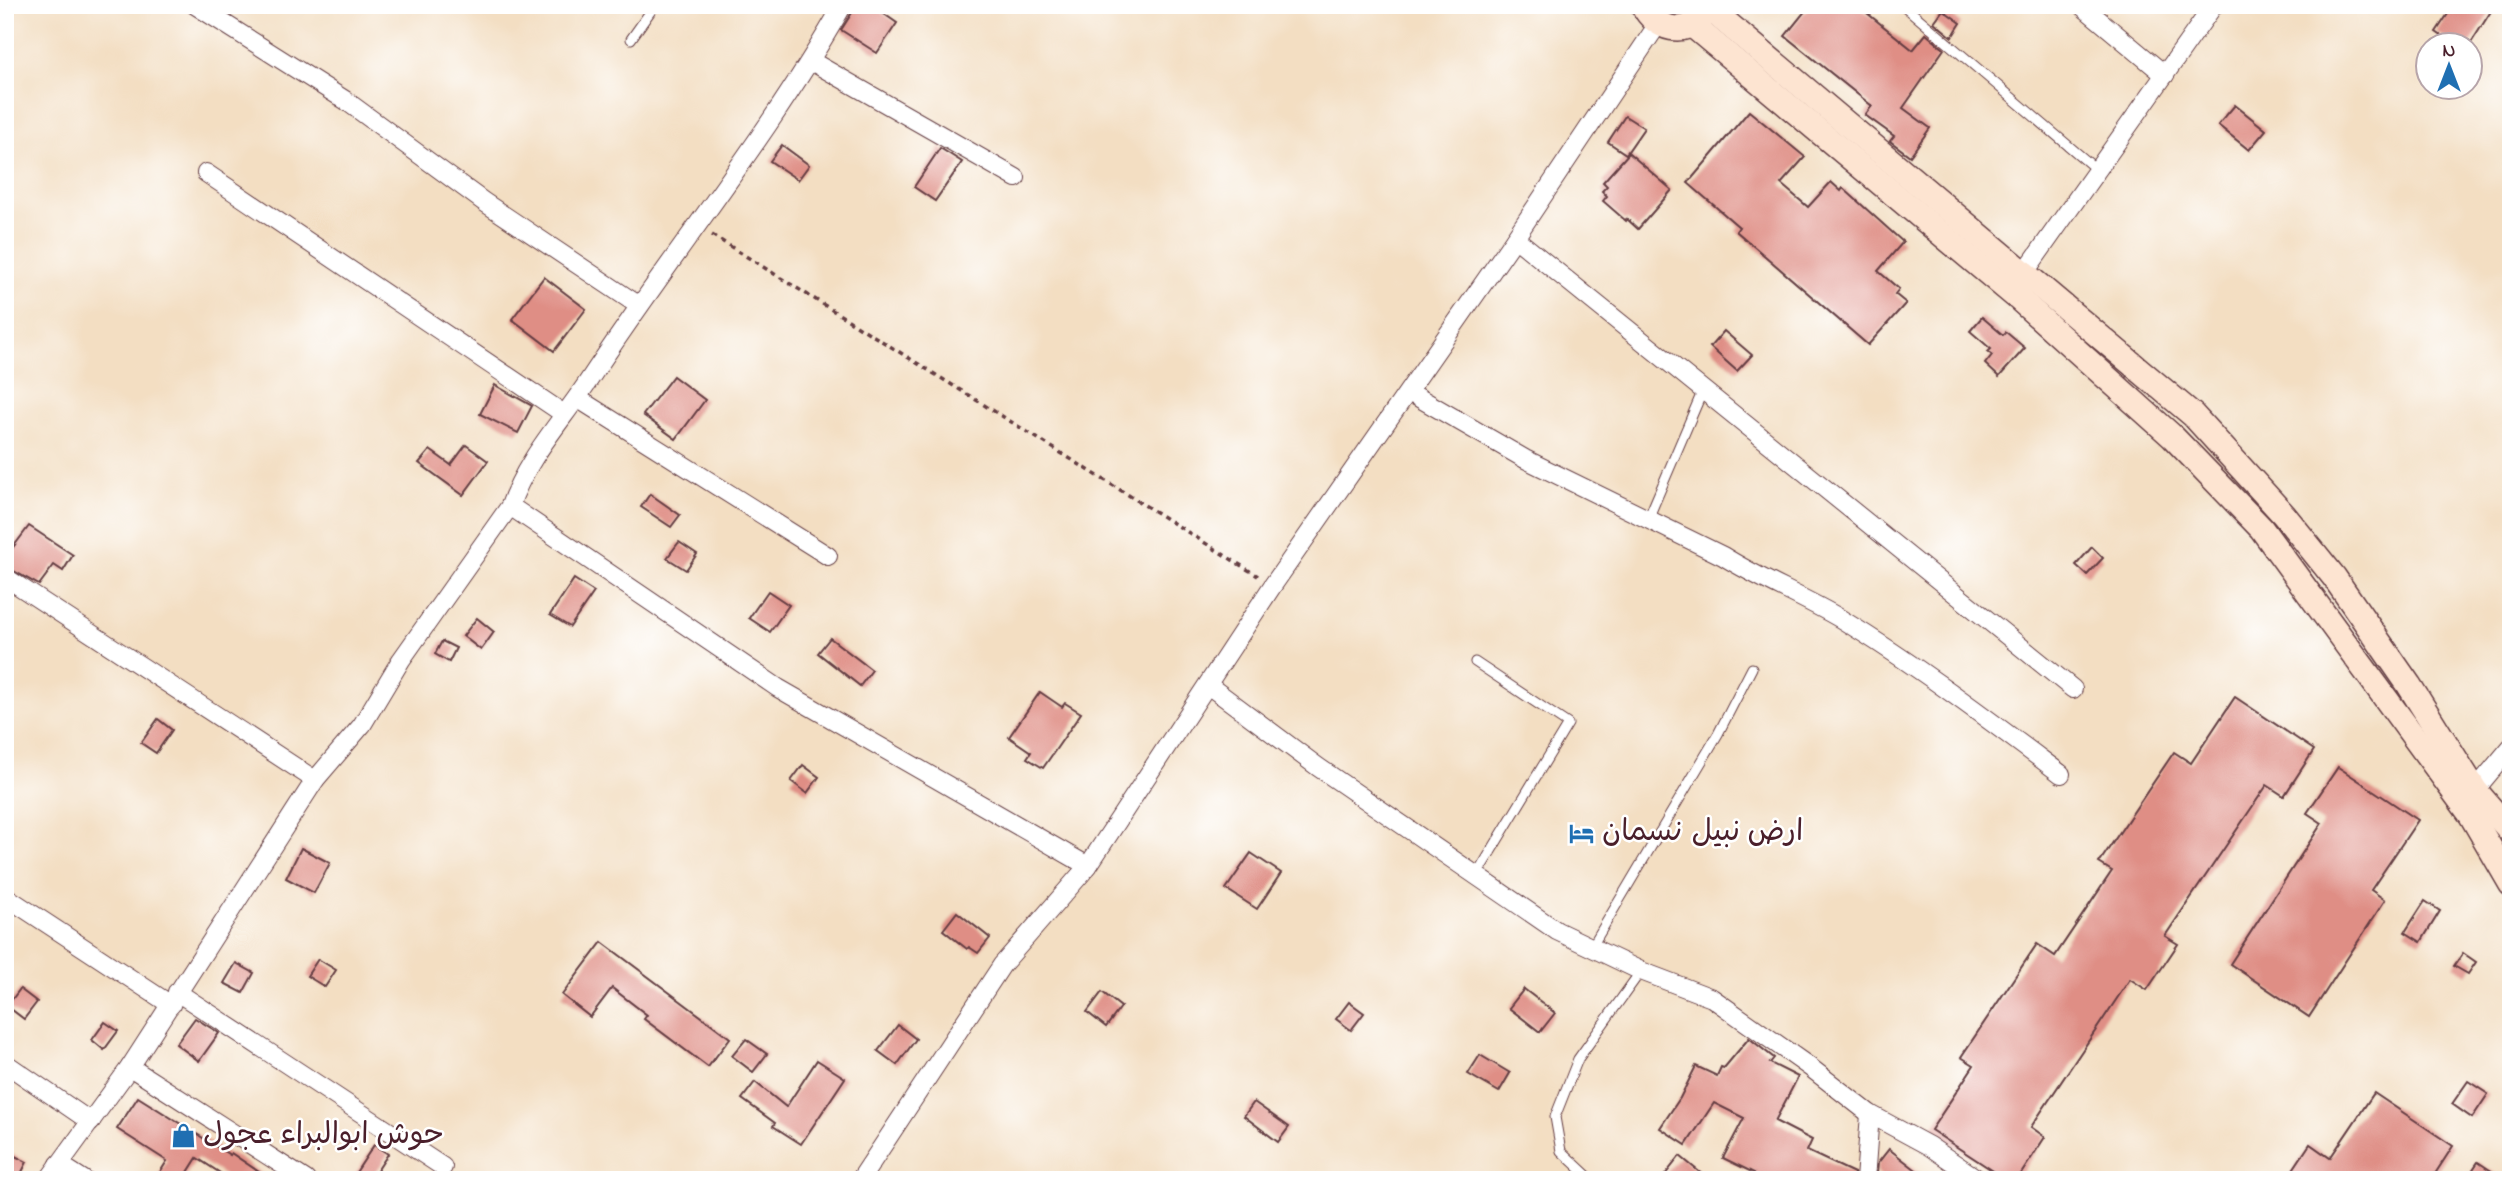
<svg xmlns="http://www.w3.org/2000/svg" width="2516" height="1185" viewBox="0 0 2516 1185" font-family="'Indie Flower','Playpen Sans Arabic',sans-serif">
<rect width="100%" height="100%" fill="#fff"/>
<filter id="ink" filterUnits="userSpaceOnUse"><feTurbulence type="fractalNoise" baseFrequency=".0143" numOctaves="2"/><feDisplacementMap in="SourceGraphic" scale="14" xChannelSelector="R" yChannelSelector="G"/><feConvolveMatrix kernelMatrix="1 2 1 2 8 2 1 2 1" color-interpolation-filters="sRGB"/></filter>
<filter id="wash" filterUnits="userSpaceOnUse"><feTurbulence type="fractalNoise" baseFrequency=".00686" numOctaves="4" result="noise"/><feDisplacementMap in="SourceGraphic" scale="28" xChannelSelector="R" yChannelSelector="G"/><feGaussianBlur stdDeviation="1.57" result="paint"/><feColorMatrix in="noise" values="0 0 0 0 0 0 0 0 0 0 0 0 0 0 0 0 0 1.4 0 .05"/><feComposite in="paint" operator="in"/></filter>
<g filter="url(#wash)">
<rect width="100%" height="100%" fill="#f3dec2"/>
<g id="blocks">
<g fill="#df8e85">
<path d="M857 5H871L897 23 877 53 841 30Z"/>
<path d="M1810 5H1857L1913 50 1926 34 1944 49 1903 108 1930 128 1910 156 1890 141 1894 136 1865 115 1872 106 1785 36Z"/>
<path d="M2454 5H2495L2469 46H2456L2436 32Z"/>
<path d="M1943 10 1961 23 1952 37 1934 22Z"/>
<path d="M2235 105 2266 130 2249 150 2218 125Z"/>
<path d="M1749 111 1805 157 1781 184 1808 207 1831 182 1841 191 1843 188 1903 242 1878 271 1899 289 1895 294 1906 303 1868 345 1736 231 1739 227 1688 183Z"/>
<path d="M1625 116 1644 128 1626 154 1608 142Z"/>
<path d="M782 145 809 165 798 180 770 161Z"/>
<path d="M940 148 962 162 935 201 914 187Z"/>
<path d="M1629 153 1672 190 1638 229 1627 219 1626 221 1603 201 1607 196 1602 191 1607 186 1603 182Z"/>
<path d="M544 277 586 309 554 351 512 319Z"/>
<path d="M1982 317 2003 335 2006 332 2025 348 1999 377 1985 364 1992 355 1988 352 1991 349 1970 331Z"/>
<path d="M1724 331 1752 355 1737 371 1710 347Z"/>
<path d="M673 376 705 400 676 439 643 415Z"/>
<path d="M495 385 532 406 518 433 480 414Z"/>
<path d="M466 445 488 461 463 495 419 463 430 450 451 465Z"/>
<path d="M650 494 680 515 671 527 641 507Z"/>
<path d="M29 526 73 555 63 571 54 565 39 585 5 566V558Z"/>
<path d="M679 542 697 554 686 570 667 558Z"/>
<path d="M2092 547 2103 558 2087 575 2076 565Z"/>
<path d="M574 579 594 592 570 627 550 615Z"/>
<path d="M768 591 789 605 770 632 749 618Z"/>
<path d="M477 618 494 632 481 650 463 636Z"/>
<path d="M830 638 872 670 860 686 818 653Z"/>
<path d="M442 641 456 648 449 662 435 654Z"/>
<path d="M1040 692 1062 707 1065 703 1081 713 1043 768 1027 758 1031 752 1009 737Z"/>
<path d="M2235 697 2314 750 2284 796 2267 785 2165 936 2178 944 2147 990 2130 979 2031 1127 2045 1137 2017 1180H2007L1931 1130 1974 1065 1961 1057 2037 944 2055 956 2112 871 2099 863 2174 752 2191 763Z"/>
<path d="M158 719 172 730 156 753 141 743Z"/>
<path d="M803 765 819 777 807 793 791 781Z"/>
<path d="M2338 767 2418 820 2371 890 2385 900 2309 1017 2230 964 2322 823 2307 813Z"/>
<path d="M301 848 330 863 314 893 286 878Z"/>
<path d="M1251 853 1281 873 1257 909 1226 889Z"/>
<path d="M2425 901 2440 911 2421 942 2405 932Z"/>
<path d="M957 912 990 938 978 953 969 947 967 949 943 930Z"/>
<path d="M602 942 730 1038 708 1067 644 1019 647 1015 612 988 590 1017 562 995Z"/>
<path d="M2463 953 2476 962 2468 974 2454 966Z"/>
<path d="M318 959 336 970 325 987 307 976Z"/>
<path d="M236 963 254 973 243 993 224 983Z"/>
<path d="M20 989 37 1002 24 1019 7 1006Z"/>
<path d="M1524 989 1555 1013 1540 1032 1509 1008Z"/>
<path d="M1102 992 1121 1007 1106 1027 1087 1012Z"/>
<path d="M1349 1002 1364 1013 1351 1030 1336 1019Z"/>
<path d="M195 1018 219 1033 199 1061 176 1044Z"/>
<path d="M105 1022 118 1031 104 1050 92 1040Z"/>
<path d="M898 1025 916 1039 897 1065 878 1051Z"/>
<path d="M1749 1038 1774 1058 1770 1063 1798 1077 1775 1121 1812 1140 1807 1151 1854 1173V1180H1751L1754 1173 1723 1158 1744 1118 1714 1103 1686 1145 1660 1128 1680 1098 1696 1066 1717 1076 1721 1067 1724 1068Z"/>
<path d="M746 1039 767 1054 753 1072 732 1056Z"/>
<path d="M1480 1055 1510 1073 1499 1092 1468 1074Z"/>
<path d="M817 1060 845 1078 801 1144 773 1126 775 1123 742 1099 755 1082 786 1107Z"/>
<path d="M2468 1081 2488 1094 2472 1118 2452 1104Z"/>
<path d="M2374 1093 2453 1146 2431 1180H2286L2310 1144 2330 1158Z"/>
<path d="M138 1097 230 1155 231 1153 271 1180H231L197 1158 183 1180H155L167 1161 117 1129Z"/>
<path d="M1254 1102 1289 1127 1278 1142 1244 1116Z"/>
<path d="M374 1145 388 1154 371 1180H351Z"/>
<path d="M1889 1149 1911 1166 1929 1180H1887L1877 1173 1878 1163Z"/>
<path d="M5 1151 27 1162 18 1180H5Z"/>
<path d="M1680 1156 1709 1180H1661Z"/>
<path d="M2478 1162 2505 1180H2466Z"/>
</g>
</g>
</g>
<g filter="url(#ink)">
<use href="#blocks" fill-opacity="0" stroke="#633c42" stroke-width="2"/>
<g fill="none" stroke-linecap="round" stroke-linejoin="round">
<defs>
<g id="lane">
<path d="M1903 5 2097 170"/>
<path d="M631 39 655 5"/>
<path d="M1648 519 1703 390"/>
<path d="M1475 662 1568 724 1476 876"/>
<path d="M1591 948 1718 734 1752 668"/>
<path d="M1592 1180 1561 1151 1555 1117 1578 1059 1641 971"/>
</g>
<g id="street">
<path d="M195 5 345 100 484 202 638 305"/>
<path d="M2081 5 2165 75"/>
<path d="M811 61 1016 178"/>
<path d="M206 173 564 414"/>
<path d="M1515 238 2073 689"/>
<path d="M2025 272 2214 5"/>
<path d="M1409 392 1525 459 1723 556C1761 580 1802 596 1841 619 1918 666 1989 720 2061 774"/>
<path d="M577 398 828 556"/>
<path d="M510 506 778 688 1088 866"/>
<path d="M5 577 315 780"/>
<path d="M1208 685 1318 767 1557 931 1641 971 1712 998 1811 1068 1870 1114 1929 1146 1979 1180"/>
<path d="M2475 790 2511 747"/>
<path d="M5 896 171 1005"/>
<path d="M177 992 443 1167"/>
<path d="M5 1063 91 1122"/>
<path d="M130 1067 306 1180"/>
<path d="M59 1164 84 1180"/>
<path d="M48 1180 130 1067 315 780 362 725 401 660 510 506C526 459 562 421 589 380 672 254 768 137 843 5"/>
<path d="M860 1180 1002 965 1088 866 1273 585 1515 238 1658 24"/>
<path d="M1865 1180 1870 1114"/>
</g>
<g id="secondary">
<path d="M1643 5C1655 30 1686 38 1705 14"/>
<path d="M1709 8 2193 415 2284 515 2334 577 2409 685 2475 790 2511 832"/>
<path d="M1692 25 2019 299 2173 437 2261 528 2471 815 2511 884"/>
</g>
</defs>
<use href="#lane" stroke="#633c42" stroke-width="11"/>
<use href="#street" stroke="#633c42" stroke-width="20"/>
<use href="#secondary" stroke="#633c42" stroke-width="27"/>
<path stroke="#633c42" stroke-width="3.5" stroke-dasharray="5 5" stroke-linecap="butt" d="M712 235 1258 576"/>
<use href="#lane" stroke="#fff" stroke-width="9"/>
<use href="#street" stroke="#fff" stroke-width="18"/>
<use href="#secondary" stroke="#fde4d1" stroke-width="24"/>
</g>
</g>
<defs>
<symbol id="hotel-bare" viewBox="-9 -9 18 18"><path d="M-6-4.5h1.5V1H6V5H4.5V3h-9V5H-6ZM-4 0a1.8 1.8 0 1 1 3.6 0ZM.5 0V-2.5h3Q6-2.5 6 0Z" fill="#1f6fb2" stroke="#fff" stroke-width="2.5" paint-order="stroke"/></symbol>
<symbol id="shop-bare" viewBox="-9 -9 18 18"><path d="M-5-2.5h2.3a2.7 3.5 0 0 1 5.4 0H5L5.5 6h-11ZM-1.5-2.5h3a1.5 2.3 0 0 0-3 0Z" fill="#1f6fb2" stroke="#fff" stroke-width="2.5" paint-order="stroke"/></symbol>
</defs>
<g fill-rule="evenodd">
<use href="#hotel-bare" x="1564" y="816" width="35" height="35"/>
<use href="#shop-bare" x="166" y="1118" width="35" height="35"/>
</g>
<g text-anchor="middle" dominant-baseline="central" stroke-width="5" stroke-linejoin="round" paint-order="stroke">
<g font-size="30" fill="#4a1f2b" stroke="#fff" text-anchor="start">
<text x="1602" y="833">ارض نبيل نسمان</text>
<text x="203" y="1136">حوش ابوالبراء عجول</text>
</g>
</g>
<rect width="2516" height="1185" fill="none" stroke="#fff" stroke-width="28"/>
<g transform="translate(2449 66)"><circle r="33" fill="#ffffff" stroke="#b7a5aa" stroke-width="2"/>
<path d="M0-5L12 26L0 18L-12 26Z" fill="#1f6fb2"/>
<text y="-10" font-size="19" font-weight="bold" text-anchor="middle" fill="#4a1f2b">N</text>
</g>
</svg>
